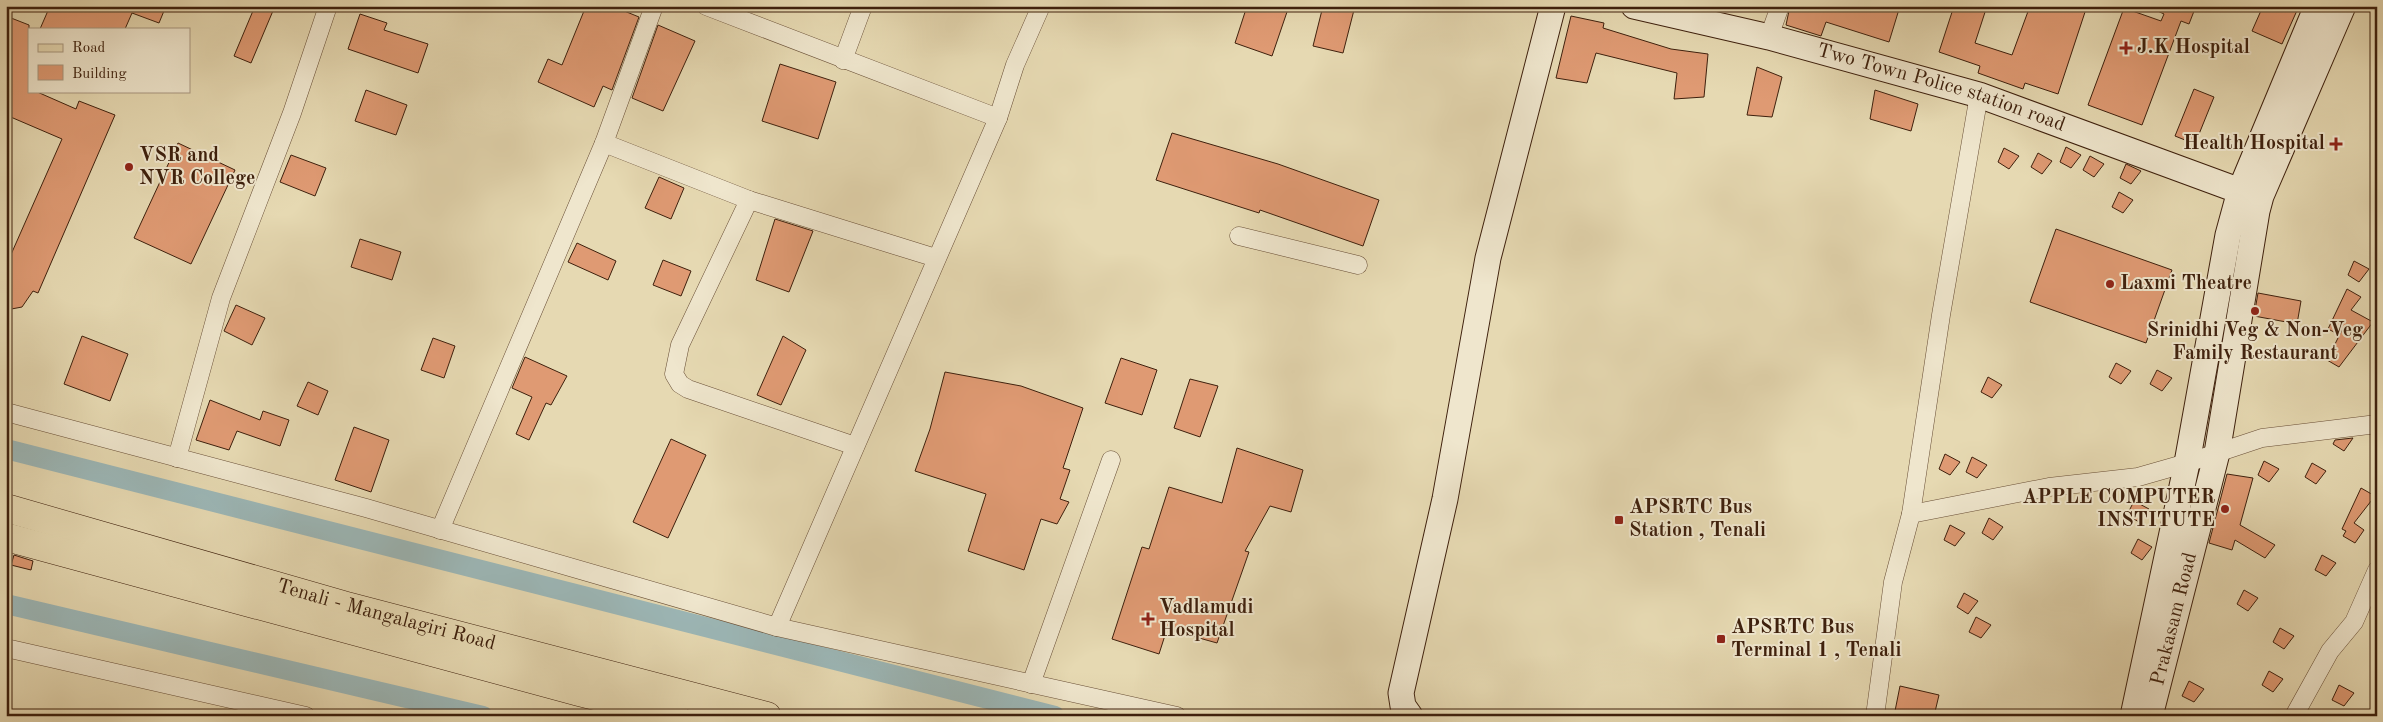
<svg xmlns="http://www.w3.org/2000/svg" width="2383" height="722" viewBox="0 0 2383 722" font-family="'Old Standard TT',serif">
<rect width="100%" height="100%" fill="#e6d9b2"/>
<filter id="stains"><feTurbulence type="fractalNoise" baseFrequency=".004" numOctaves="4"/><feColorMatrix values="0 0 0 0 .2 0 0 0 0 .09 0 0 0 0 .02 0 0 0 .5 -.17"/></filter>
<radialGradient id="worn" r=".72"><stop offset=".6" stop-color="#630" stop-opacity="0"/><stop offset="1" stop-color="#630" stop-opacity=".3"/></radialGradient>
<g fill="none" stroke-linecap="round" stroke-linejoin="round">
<g stroke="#9cb7b7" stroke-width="20">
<path d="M6 449 1055 716"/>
<path d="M6 604 483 716"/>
</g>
</g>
<g fill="#df9a73" stroke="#3e200d">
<path d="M50 6H166L159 23 132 13 125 29H40Z"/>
<path d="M255 6H275L251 63 234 56Z"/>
<path d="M586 6H612L639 17 612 90 603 86 594 107 538 82 548 59 562 65Z"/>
<path d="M1247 6H1289L1272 56 1235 43Z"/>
<path d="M1323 6H1355L1343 53 1313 46Z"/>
<path d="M1790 6H1900L1889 42 1826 22 1821 36 1786 25Z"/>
<path d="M1954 6H1987L1975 43 2012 55 2030 6H2087L2058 94 2025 83 2023 89 1978 73 1980 66 1939 52Z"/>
<path d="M2147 6H2196L2189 24 2181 21 2142 125 2088 105 2124 8 2161 21 2164 14Z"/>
<path d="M2263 6H2299L2282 44 2252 31Z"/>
<path d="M360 14 387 23 384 30 428 44 418 73 348 49Z"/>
<path d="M6 16 29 25V91H35L76 109 79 101 115 115 38 293 33 291 22 307 6 310V259H9L62 139 6 115Z"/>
<path d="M1571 16 1604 23 1603 28 1671 49 1708 54 1704 97 1674 99 1677 73 1596 53 1587 83 1556 78Z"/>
<path d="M658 25 695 41 663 111 632 98Z"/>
<path d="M780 64 836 82 818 139 762 121Z"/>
<path d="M1757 67 1782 77 1772 117 1747 115Z"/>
<path d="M2194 89 2214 97 2195 144 2175 136Z"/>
<path d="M366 90 407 105 396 135 355 121Z"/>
<path d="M1875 90 1918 104 1911 131 1870 119Z"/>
<path d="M1172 133 1278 164 1379 200 1363 246 1260 210 1259 213 1156 180Z"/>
<path d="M178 143 235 170 191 264 134 238Z"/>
<path d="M2066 147 2081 155 2071 168 2060 162Z"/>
<path d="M2004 148 2019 156 2009 169 1998 162Z"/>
<path d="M2038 153 2052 161 2042 174 2031 167Z"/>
<path d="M291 155 326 168 315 196 280 182Z"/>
<path d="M2090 156 2104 164 2094 177 2083 170Z"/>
<path d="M2126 164 2141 171 2131 184 2120 178Z"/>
<path d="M659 177 684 188 671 219 645 208Z"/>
<path d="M2119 192 2133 200 2123 213 2112 207Z"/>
<path d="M775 219 813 231 789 292 756 280Z"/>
<path d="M2056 229 2172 270 2146 343 2030 302Z"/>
<path d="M360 239 401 252 392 280 351 267Z"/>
<path d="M577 243 616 261 608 280 568 262Z"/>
<path d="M663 260 691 271 681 296 653 285Z"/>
<path d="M2354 261 2369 269 2359 282 2348 275Z"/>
<path d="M2347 289 2361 297 2351 310 2373 322 2339 367 2327 360 2342 330 2337 327 2334 332 2328 329Z"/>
<path d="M2258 293 2301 301 2297 324 2254 316Z"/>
<path d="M236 305 265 318 252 345 224 331Z"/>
<path d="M82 336 128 354 110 401 64 384Z"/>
<path d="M783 336 806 350 781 405 757 395Z"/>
<path d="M433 338 455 346 444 378 421 370Z"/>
<path d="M525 357 567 376 551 405 546 403 529 440 516 434 532 397 512 388Z"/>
<path d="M1121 358 1157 370 1142 415 1105 403Z"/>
<path d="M2116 363 2131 371 2121 384 2109 377Z"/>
<path d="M2157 370 2172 378 2162 391 2150 384Z"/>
<path d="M945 372 1021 386 1083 408 1063 468 1070 470 1060 499 1069 502 1057 524 1041 519 1024 570 968 551 986 494 915 471 930 429Z"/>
<path d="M1988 377 2002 385 1992 398 1981 392Z"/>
<path d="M1190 379 1218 386 1200 437 1174 428Z"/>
<path d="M308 382 328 391 318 415 297 406Z"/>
<path d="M210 400 260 420 263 411 289 420 280 446 237 431 229 450 196 440Z"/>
<path d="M354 427 389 440 371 492 335 480Z"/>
<path d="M2353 438 2344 451 2333 444 2335 440Z"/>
<path d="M671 439 706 455 668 538 633 522Z"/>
<path d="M1237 448 1303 470 1291 512 1270 506 1245 551 1249 552 1217 643 1167 629 1159 654 1112 639 1142 547 1149 549 1169 487 1222 503Z"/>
<path d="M1945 454 1960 462 1950 475 1939 469Z"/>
<path d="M1972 457 1987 465 1977 478 1966 472Z"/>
<path d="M2264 461 2279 469 2269 482 2258 475Z"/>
<path d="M2312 463 2326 471 2316 484 2305 477Z"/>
<path d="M2227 474 2253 478 2240 525 2275 545 2265 558 2235 540 2232 550 2209 543Z"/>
<path d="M2361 488 2375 496 2354 523 2364 530 2355 543 2343 536 2346 531 2342 529Z"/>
<path d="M2134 501 2149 509 2139 522 2127 515Z"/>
<path d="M1989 518 2003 527 1993 540 1982 533Z"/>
<path d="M1950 525 1965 533 1955 546 1944 540Z"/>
<path d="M2138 539 2152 547 2142 560 2131 553Z"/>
<path d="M14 555 33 561 31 570 11 565Z"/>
<path d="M2322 555 2336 563 2326 576 2315 570Z"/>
<path d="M2244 590 2258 598 2248 611 2237 604Z"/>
<path d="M1964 593 1978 601 1968 614 1957 607Z"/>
<path d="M1976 617 1991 625 1981 638 1969 632Z"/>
<path d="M2280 628 2294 636 2284 649 2273 642Z"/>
<path d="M2269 671 2283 679 2273 692 2262 685Z"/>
<path d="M2189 681 2204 689 2194 702 2182 696Z"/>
<path d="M2339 685 2354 693 2344 706 2332 700Z"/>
<path d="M1900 686 1939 695 1934 716H1894Z"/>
</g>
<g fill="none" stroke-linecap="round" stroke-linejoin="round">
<defs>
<g id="street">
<path d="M706 6 998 118"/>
<path d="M1769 37 1780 6"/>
<path d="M843 60 863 6"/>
<path d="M604 143 749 200 936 258"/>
<path d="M749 200 680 345 674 374 680 384 688 389 855 446"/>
<path d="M1239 236 1358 265"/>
<path d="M6 412 366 508 777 627 1177 716"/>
<path d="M177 458 221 298 292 113 328 6"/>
<path d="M1911 514 1941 315 1979 95"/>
<path d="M440 530 604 143 654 6"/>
<path d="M777 627 998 118 1015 65 1041 6"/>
<path d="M6 648 306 716"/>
<path d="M1031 684 1111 460"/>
<path d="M1875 716 1893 582 1911 514 2049 487 2138 477 2187 463 2262 438 2377 424"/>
<path d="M2294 716 2330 651 2354 622 2377 570"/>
</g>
<g id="secondary">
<path id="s1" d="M1634 6 1769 37 1979 95 2240 191"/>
<path d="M1410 716 1403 706 1401 693 1445 499 1488 258 1553 6"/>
<path d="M2133 716 2187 463 2228 235 2240 191 2317 6"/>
<path id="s2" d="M2150 716 2217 453 2257 211 2261 196 2343 6"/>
</g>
<g id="primary">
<path id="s3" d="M6 508 343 605 767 716"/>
<path d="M6 537 579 692 675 716"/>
</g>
</defs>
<use href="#street" stroke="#684e36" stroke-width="19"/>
<use href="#secondary" stroke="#3e200d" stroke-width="27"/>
<use href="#primary" stroke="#3e200d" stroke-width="29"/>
<use href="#street" stroke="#efe6cd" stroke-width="18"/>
<use href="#secondary" stroke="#efe6cd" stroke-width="25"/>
<use href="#primary" stroke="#e6d9b2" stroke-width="28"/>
</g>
<g fill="#8f2418" stroke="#efe6cd" stroke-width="2">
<path d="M2123.5 40.5h5v5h5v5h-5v5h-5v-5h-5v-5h5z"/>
<path d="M2333.5 136.5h5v5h5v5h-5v5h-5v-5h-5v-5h5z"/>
<circle cx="129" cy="167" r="5"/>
<circle cx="2110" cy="284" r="5"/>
<circle cx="2255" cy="311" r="5"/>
<circle cx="2225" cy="509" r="5"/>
<rect x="1614" y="515" width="10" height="10" rx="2.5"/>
<path d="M1145.5 611.5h5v5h5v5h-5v5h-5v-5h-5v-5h5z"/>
<rect x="1716" y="634" width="10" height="10" rx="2.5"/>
</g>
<g text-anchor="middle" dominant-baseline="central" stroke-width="4" stroke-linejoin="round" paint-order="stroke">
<g font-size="20" font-weight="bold" fill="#3e200d" stroke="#efe6cd" text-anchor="start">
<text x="2137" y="48">J.K Hospital</text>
<text x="2325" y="144" text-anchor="end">Health Hospital</text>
<text x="139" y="156">VSR and<tspan x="139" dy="23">NVR College</tspan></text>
<text x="2120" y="284">Laxmi Theatre</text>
<text x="2255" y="331" text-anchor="middle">Srinidhi Veg &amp; Non-Veg<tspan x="2255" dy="23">Family Restaurant</tspan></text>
<text x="2215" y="498" text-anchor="end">APPLE COMPUTER<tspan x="2215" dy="23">INSTITUTE</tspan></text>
<text x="1629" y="508">APSRTC Bus<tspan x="1629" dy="23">Station , Tenali</tspan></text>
<text x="1159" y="608">Vadlamudi<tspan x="1159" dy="23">Hospital</tspan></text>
<text x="1731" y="628">APSRTC Bus<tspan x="1731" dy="23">Terminal 1 , Tenali</tspan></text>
</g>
<g font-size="20" fill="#3e200d" stroke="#efe6cd">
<text stroke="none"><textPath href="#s1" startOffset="318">Two Town Police station road</textPath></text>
<text stroke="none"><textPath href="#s3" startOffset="395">Tenali - Mangalagiri Road</textPath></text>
<text stroke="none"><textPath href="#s2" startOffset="100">Prakasam Road</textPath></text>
</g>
</g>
<rect width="2383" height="722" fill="none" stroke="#e6d9b2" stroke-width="25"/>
<rect x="8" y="8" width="2368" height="707" fill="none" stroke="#3e200d" stroke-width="2.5"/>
<rect x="12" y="12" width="2358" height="697" fill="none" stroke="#3e200d"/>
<rect x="28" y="28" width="162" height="65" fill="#efe6cd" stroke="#a89780"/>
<rect x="38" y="44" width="25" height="8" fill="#e6d9b2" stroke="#a89780"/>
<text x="72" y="52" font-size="15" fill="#3e200d">Road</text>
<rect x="38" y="65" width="25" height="15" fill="#df9a73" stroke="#a89780"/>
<text x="72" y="78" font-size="15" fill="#3e200d">Building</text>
<rect width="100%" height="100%" filter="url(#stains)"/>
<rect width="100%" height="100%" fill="url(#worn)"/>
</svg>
